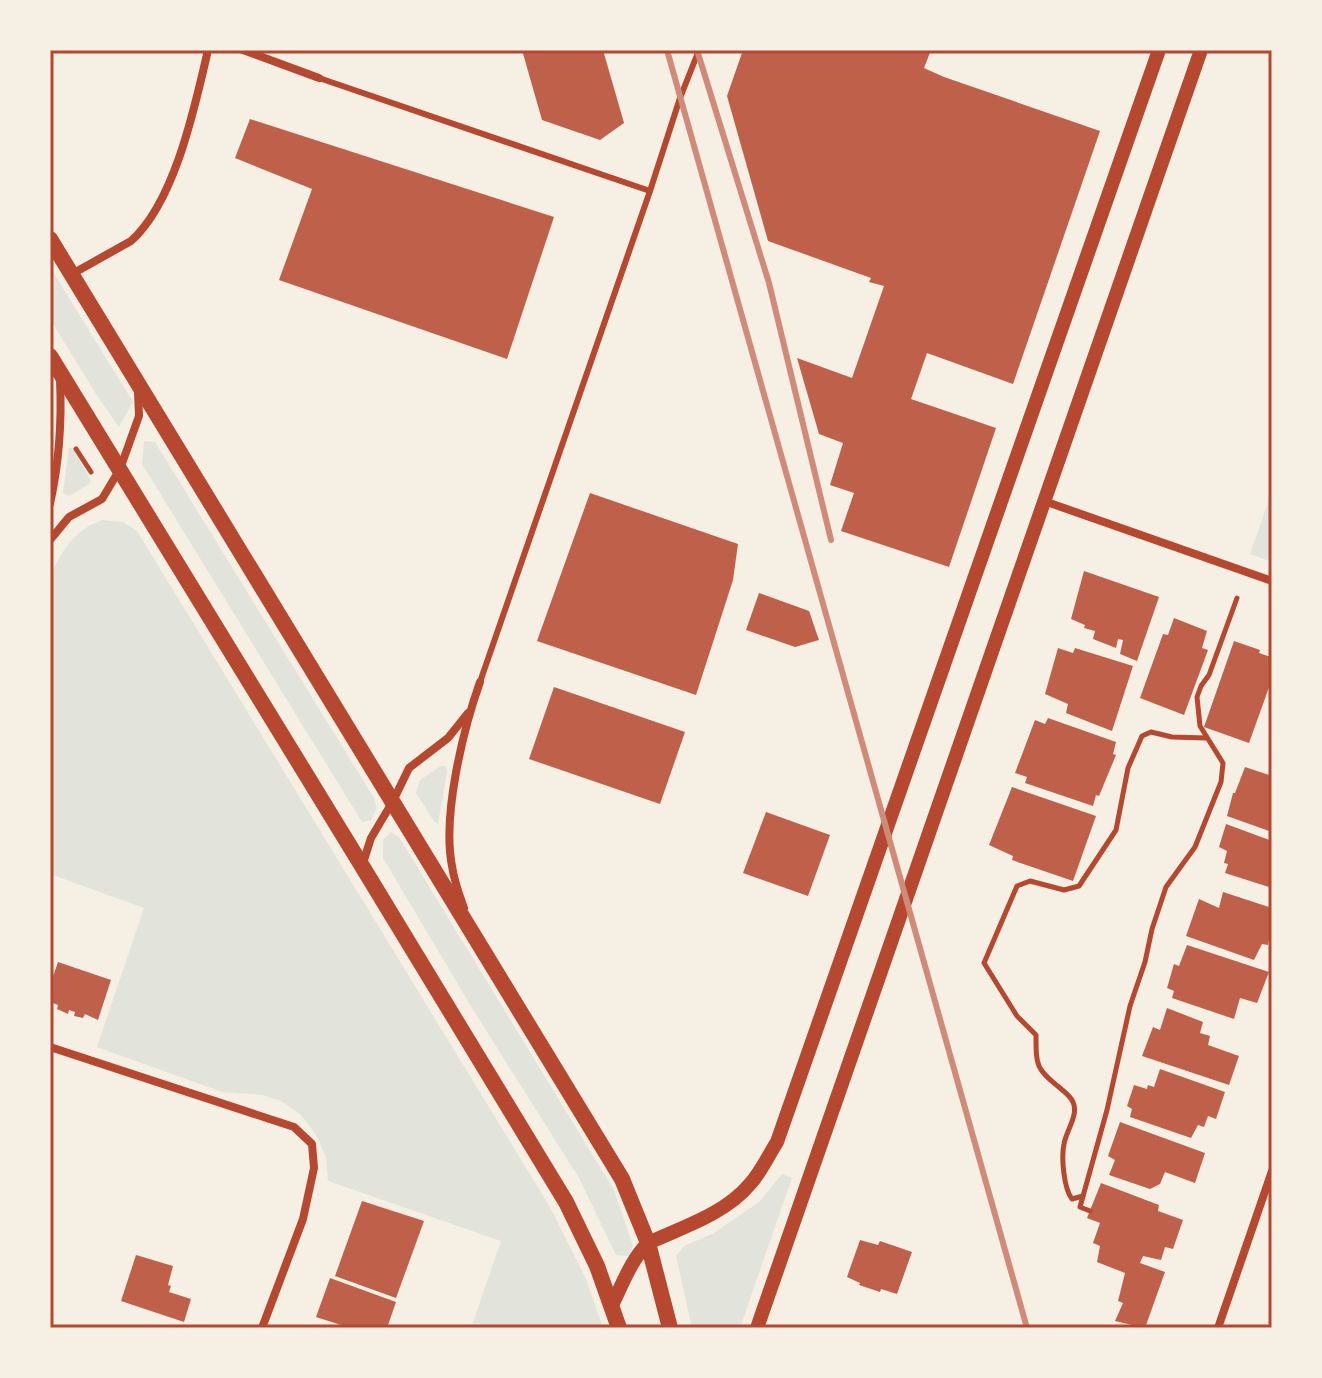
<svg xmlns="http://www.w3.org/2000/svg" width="1322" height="1378" viewBox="0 0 1322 1378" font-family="'IBM Plex Sans',sans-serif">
<rect width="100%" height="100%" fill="#f6efe4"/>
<g fill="#e2e4dc">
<path d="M50 267 133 402 119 427 96 394 50 319Z"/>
<path d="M144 441 155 442 374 798 377 808 371 820 362 822 142 464Z"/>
<path d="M69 448H72L91 481 89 484 69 496 63 493Z"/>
<path d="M1272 491V562L1250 554Z"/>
<path d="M103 520 123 522 137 531 550 1207 586 1279 603 1328H471L501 1241 328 1181 326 1157 315 1133 300 1114 281 1101 263 1095 222 1092 97 1047 144 908 50 874V577C61 551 76 528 103 520Z"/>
<path d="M441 766H446L447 772 438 824 434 821 416 793 420 780Z"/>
<path d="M391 832 399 837 614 1190 633 1246 628 1256 616 1255 579 1178 472 1008 383 858V840Z"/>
<path d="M782 1174 792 1178 740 1328H692L676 1256 684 1246 714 1233 759 1202Z"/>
</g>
<g fill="#bf614a">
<path d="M522 50H603L624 123 600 140 542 120Z"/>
<path d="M743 50H931L924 68 944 77 1100 131 1013 384 927 353 911 399 996 428 949 567 841 531 854 493 830 485 843 443 819 434 797 358 852 378 884 286 869 282 871 278 768 241 727 96Z"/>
<path d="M250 119 554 217 507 359 279 280 312 189 235 158Z"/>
<path d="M590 493 738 544 733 580 696 695 537 641Z"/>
<path d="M1084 571 1159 597 1137 661 1120 654 1123 640 1118 639 1116 648 1093 639 1095 631 1084 628 1085 625 1071 619Z"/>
<path d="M759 593 809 611 819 640 795 647 746 630Z"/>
<path d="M1174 618 1207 631 1202 648 1208 650 1184 715 1140 698 1163 634 1168 635Z"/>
<path d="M1234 641 1260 650 1259 653 1271 657 1270 661H1272V679L1249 743 1204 727Z"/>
<path d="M1058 648 1073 653 1075 648 1133 666 1112 731 1066 713 1068 704 1045 694Z"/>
<path d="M554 687 685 732 660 804 529 759Z"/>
<path d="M1048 718 1116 742 1113 754 1116 755 1099 796 1096 795 1093 806 1025 783 1027 777 1015 773 1035 720 1045 724Z"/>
<path d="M1245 767 1272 776V832L1227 816 1233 793H1235Z"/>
<path d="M1012 787 1096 816 1073 881 1012 860 1013 856 989 845Z"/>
<path d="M766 812 830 835 808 896 743 873Z"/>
<path d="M1226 824 1272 841V888L1225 873 1228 864 1224 863 1227 851 1219 847Z"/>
<path d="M1223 892 1272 908V941L1269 940 1268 945 1262 944 1254 960 1186 936 1199 899 1219 908Z"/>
<path d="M1187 945 1269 972 1257 1003 1240 998 1234 1019 1172 998 1174 991 1167 988 1174 964 1179 966Z"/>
<path d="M58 962 111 980 98 1020 85 1014 83 1018 74 1016 75 1012 69 1010 68 1014 57 1009 58 1005 50 1002V985Z"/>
<path d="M1167 1008 1203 1022 1200 1033 1210 1036 1208 1045 1239 1056 1229 1085 1142 1056 1153 1027 1160 1030Z"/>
<path d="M1160 1069 1225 1092 1216 1119 1208 1116 1204 1127 1198 1125 1191 1138 1130 1117 1132 1109 1127 1106 1134 1085 1147 1089 1148 1085 1154 1087Z"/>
<path d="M1120 1122 1205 1153 1195 1183 1165 1172 1160 1184 1150 1189 1109 1175 1115 1160 1108 1156Z"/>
<path d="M1101 1183 1159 1205 1158 1211 1183 1220 1173 1249 1165 1247 1161 1260 1143 1256 1140 1263 1165 1272 1145 1328 1115 1321 1123 1303 1118 1301 1125 1273 1097 1262 1100 1246 1093 1243 1100 1223 1087 1218Z"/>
<path d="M362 1201 424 1221 396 1298 335 1276Z"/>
<path d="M860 1240 878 1245 880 1241 912 1252 897 1294 881 1289 880 1292 859 1285 860 1283 847 1277Z"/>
<path d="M136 1255 173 1266 168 1285 171 1286 169 1292 191 1299 184 1322 121 1301Z"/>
<path d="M330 1278 396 1302 387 1328H343L340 1327 341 1325 316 1317Z"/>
</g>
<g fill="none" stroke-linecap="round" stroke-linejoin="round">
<g stroke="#b5482f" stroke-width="5">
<path d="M76 449 91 472"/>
<path d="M1083 1196 1072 1199C1064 1189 1061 1158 1064 1144 1066 1131 1079 1115 1073 1102 1071 1097 1065 1092 1060 1088 1036 1069 1036 1066 1036 1035L1017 1016 984 963 1017 886 1030 881 1064 890 1079 886 1116 830 1128 768 1142 736 1151 732 1172 737 1206 738"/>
<path d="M1090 1211 1080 1207 1107 1110 1130 1006 1145 962 1152 929 1166 887 1195 847 1221 782 1223 763 1200 726 1197 697 1201 686 1209 675 1237 598"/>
</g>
<g stroke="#b5482f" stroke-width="6">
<path d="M319 78 650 191"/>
<path d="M480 682 650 191 680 98 699 50"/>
</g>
<g stroke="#b5482f" stroke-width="8">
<path d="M243 50 319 78"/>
<path d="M72 274 131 241C175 202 195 106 208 50"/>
<path d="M1044 501 1272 581"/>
<path d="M50 504C59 463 62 422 60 380"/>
<path d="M50 540 69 517 102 499 120 469 139 416 138 392"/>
<path d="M362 866 371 838 393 801 409 768 448 738 468 713"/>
<path d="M464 908C459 894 454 881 452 866 442 816 463 730 480 682"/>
<path d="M50 1047 294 1127 312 1144 314 1168 303 1219 262 1328"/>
<path d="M1218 1328 1272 1171"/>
</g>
<g stroke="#b5482f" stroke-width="14">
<path d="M612 1305C623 1283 631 1260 648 1243 683 1227 725 1214 750 1184 761 1172 768 1156 777 1142L1159 50"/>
<path d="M757 1328 1201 50"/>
</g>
<g stroke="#b5482f" stroke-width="16">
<path d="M50 239 622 1179 648 1243 670 1328"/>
<path d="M50 356 362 866 566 1202 597 1266 619 1328"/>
</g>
<g stroke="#cf8b77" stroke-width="6">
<path d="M667 50 1027 1328"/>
<path d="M697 50 769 283 831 540"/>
</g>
</g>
<rect width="1322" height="1378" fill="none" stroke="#f6efe4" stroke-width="104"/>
<rect x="52" y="52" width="1218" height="1274" fill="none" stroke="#b5482f" stroke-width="3"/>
</svg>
